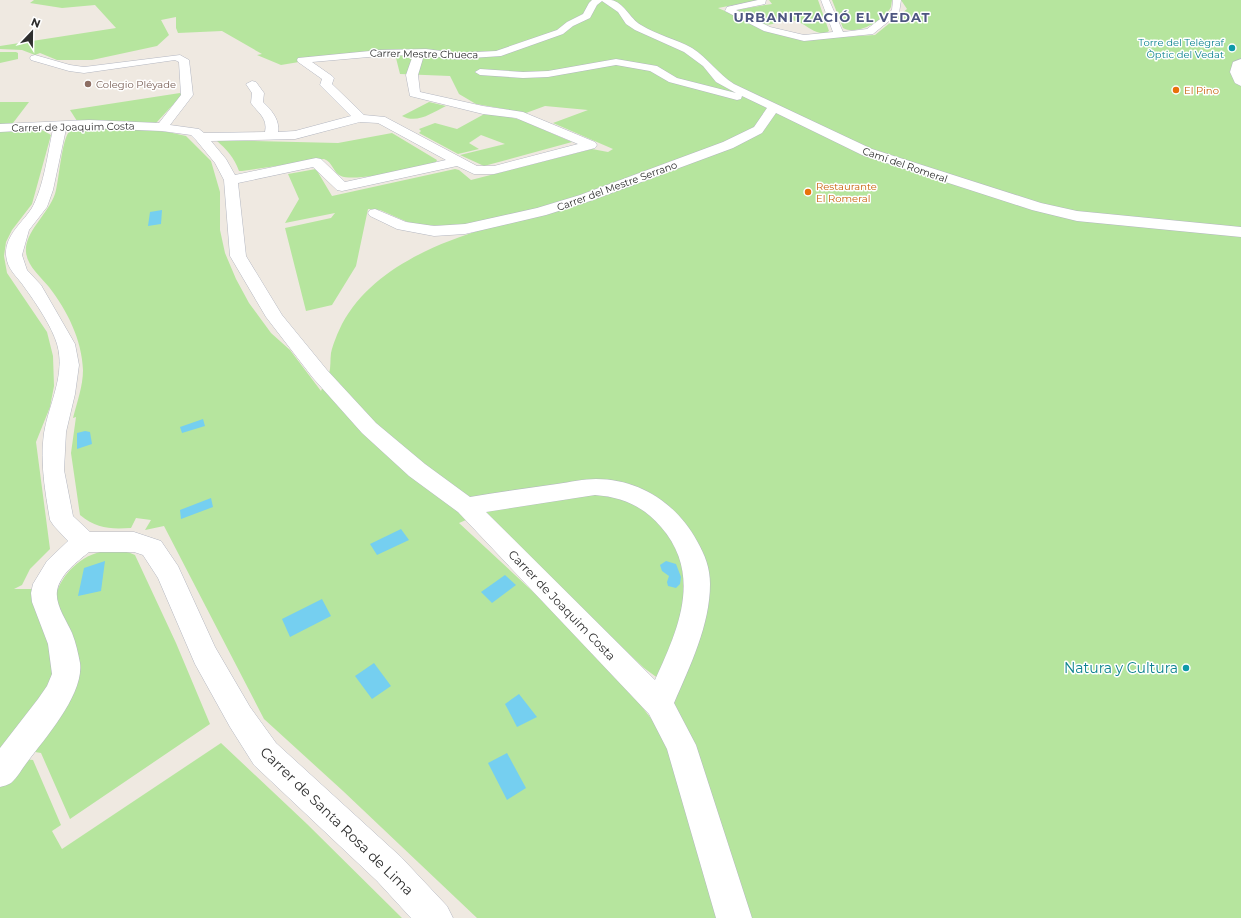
<svg xmlns="http://www.w3.org/2000/svg" width="1241" height="918" viewBox="0 0 1241 918" font-family="Montserrat,sans-serif">
<rect width="100%" height="100%" fill="#efe9e1"/>
<g fill="#b6e59e" fill-rule="evenodd">
<path d="M34 0H760L718 8 767 29 805 39 875 35 907 9 901 0H1241V918H477L343 791 264 719 164 526 145 530 151 520 136 518 131 528C110 529 97 529 80 515L71 453 76 417 73 418C77 402 83 386 83 370 82 340 67 310 49 287 41 277 27 266 26 252 24 231 52 211 56 190 59 178 62 140 69 132L79 127 130 128 168 132 186 136 211 161 220 192V230L225 253 236 279 249 303 271 333 290 350 321 391C323 385 327 380 329 374 331 367 330 360 331 353 333 344 338 332 342 324 370 272 431 245 484 229L412 224 380 210 368 209 356 266 332 305 306 311 285 228 331 218 335 213 285 223 299 199 288 174 316 169 332 196 455 169 459 170 471 180 592 149 608 152 613 149 553 123 588 110 545 106 526 113 476 104 459 94 450 76 400 74 395 54 299 62 281 65 257 55 262 54 222 31 178 33 176 28V17L161 20 169 35 157 46 92 60H57L40 53 35 55 22 50 0 49V46L116 28 95 5 62 8 30 3ZM480 514 644 668 659 679 653 721 619 677 555 612 459 523Z"/>
<path d="M769 0H818L829 31C819 38 808 26 799 22 786 16 774 27 762 24 753 22 743 14 735 10L772 4Z"/>
<path d="M832 0H892L891 7C885 20 857 36 843 28Z"/>
<path d="M0 52H16L18 53V59L0 63Z"/>
<path d="M180 93 182 95 156 123 77 121 70 110Z"/>
<path d="M0 102H29L13 123 0 130Z"/>
<path d="M429 102 446 106C432 113 417 124 402 116Z"/>
<path d="M488 112 521 120 572 142 484 166 460 155 505 144 481 135 469 143 479 149 458 154 419 133 421 131 419 129 435 123 457 129Z"/>
<path d="M42 130 51 135 32 204 12 230 6 242 4 256 7 273 47 332 53 356 54 386 50 407 36 442 50 549 30 569 22 585 14 589H58C70 560 104 541 135 555L176 643 210 724 70 819 41 753 29 751 24 759 33 760 61 825 52 831 62 849 221 743 307 824 402 918H0V131Z"/>
<path d="M392 133 437 160 436 162C423 169 353 182 341 176 333 173 333 162 324 159L242 171H239C234 157 227 150 216 140L338 143Z"/>
</g>
<g fill="#75cff0">
<path d="M162 210 161 224 148 226 150 212Z"/>
<path d="M203 419 205 426 182 433 180 427Z"/>
<path d="M85 431 90 432 92 444 77 449V433Z"/>
<path d="M211 498 213 507 181 519 180 510Z"/>
<path d="M401 529 409 540 377 555 370 544Z"/>
<path d="M105 561 101 591 78 596 84 568Z"/>
<path d="M666 561 676 564 681 577 680 584 676 588 668 586 667 582 669 576 662 571 660 565Z"/>
<path d="M505 575 516 585 492 603 481 592Z"/>
<path d="M322 599 331 616 290 637 282 619Z"/>
<path d="M374 663 391 686 372 699 355 676Z"/>
<path d="M519 694 537 717 517 727 505 704Z"/>
<path d="M507 753 526 788 507 800 488 763Z"/>
</g>
<g fill="none" stroke-linecap="round" stroke-linejoin="round">
<defs>
<g id="street">
<path d="M592 0C598 0 605 0 611 0 624 2 630 19 641 25 657 35 676 39 692 48 708 58 718 74 734 84L872 149 1041 203 1077 211 1241 227V237L1077 221 1032 210 862 155 776 113 762 133 733 148 590 201 546 215 465 234 434 236 397 229 370 216 368 213 370 210 375 209 406 222 434 226 465 224 537 208 580 195 723 142 754 127 767 108 742 96 741 99 737 100 669 82 650 71 616 65 548 77 523 78 480 75 475 72 480 69 523 72 548 71 616 59 657 66 677 78 736 93 716 82 703 66 684 52 635 30 626 24 618 12 602 1 597 5 590 18 573 26 563 34 501 56 456 59 424 55 418 75 420 92 483 106 523 112 595 142 597 145 595 148 494 174H474L457 166 342 191 337 190 313 167 238 183 246 256 282 315 327 370 376 423 425 464 470 497C499 492 528 488 557 484 570 482 584 479 596 479 640 479 677 504 697 541 705 555 710 568 710 584 710 625 690 666 674 703L696 745 752 918H716L667 749 649 714 458 512 409 476 362 433 313 378 266 317 230 256 224 180 215 163 196 140 191 135 162 131 89 128 66 129 53 190 47 207 29 230 22 255 27 270 41 285 75 344 79 365 75 394 66 432 64 470 73 516 90 532H134L161 541 178 566 215 647 250 707 276 743 401 857 447 906 453 918H411L377 881 254 765 230 727 195 664 158 578 143 555 134 552H89C77 562 60 574 57 591 55 605 67 621 72 633 76 643 78 653 80 663 84 694 46 737 28 761 23 767 18 777 11 783 8 785 3 786 0 787V748L38 699 47 686 52 674 48 644 32 602 31 593 33 584 47 561 68 541 54 526 50 520C45 491 40 463 44 433 49 403 66 375 57 344 52 327 36 303 25 288 18 277 7 270 6 255 5 234 24 222 33 206 44 185 48 152 53 129L0 132V124L89 120 159 123 181 95 179 62 175 60 84 73 69 71 31 60 30 58 31 56 35 55 70 65 84 67 180 55 189 60 193 95 170 125 199 129 204 133 265 132C268 118 258 113 251 103L252 93 246 84 252 81 256 82 264 93 263 102C271 110 280 119 278 132L295 131 351 116 320 85 322 79 298 62 297 60 298 58 380 50 426 49 456 53 496 51 557 30 567 22 583 14 589 3ZM413 55 406 75 410 96 483 114 516 118 578 144 494 166H477L385 117 364 115 332 84 334 78 332 76 312 62 380 56ZM360 122 378 123 446 160 345 182 321 159 316 158 235 175 226 159 211 141 295 139ZM595 495C622 497 643 506 661 527 703 575 678 630 655 680L486 512Z"/>
<path d="M758 0H766L765 4 736 10 770 27 804 35 833 32 821 0H829L843 32 867 29 892 10 893 0H901L899 13 873 34 804 41 764 31 725 11 727 7Z"/>
</g>
<path id="secondary" d="M1241 59V86L1235 83 1230 72 1233 62Z"/>
</defs>
<use href="#street" stroke="#b4b7c1" stroke-width="1"/>
<use href="#secondary" stroke="#b4b7c1" stroke-width="1"/>
<use href="#street" fill="#fff" fill-rule="evenodd"/>
<use href="#secondary" fill="#fff" fill-rule="evenodd"/>
</g>
<g fill="#0f9aa8" stroke="#fff" stroke-width="1.5">
<circle cx="1232" cy="48" r="4"/>
<circle cx="1186" cy="668" r="4"/>
</g>
<circle fill="#8d6e63" stroke="#fff" stroke-width="1.5" cx="88" cy="84" r="4"/>
<g fill="#e8710a" stroke="#fff" stroke-width="1.5">
<circle cx="1176" cy="90" r="4"/>
<circle cx="808" cy="192" r="4"/>
</g>
<g text-anchor="middle" dominant-baseline="central" stroke-width="3" stroke-linejoin="round" paint-order="stroke">
<g font-size="10" fill="#0d838f" stroke="#fff" text-anchor="end">
<text x="1224" y="42">Torre del Telègraf<tspan x="1224" dy="12">Òptic del Vedat</tspan></text>
</g>
<g font-size="10" fill="#2e2e2e" stroke="#fff">
<text transform="translate(424 54) rotate(1)">Carrer Mestre Chueca</text>
<text transform="translate(73 127) rotate(-1)">Carrer de Joaquim Costa</text>
<text transform="translate(905 165) rotate(19)">Camí del Romeral</text>
<text transform="translate(617 186) rotate(-20)">Carrer del Mestre Serrano</text>
</g>
<g font-size="10" fill="#785e54" stroke="#fff" text-anchor="start">
<text x="96" y="84">Colegio Pléyade</text>
</g>
<g font-size="10" fill="#c56008" stroke="#fff" text-anchor="start">
<text x="1184" y="90">El Pino</text>
<text x="816" y="186">Restaurante<tspan x="816" dy="12">El Romeral</tspan></text>
</g>
<g font-size="12" fill="#2e2e2e" stroke="#fff">
<text transform="translate(562 605) rotate(46)">Carrer de Joaquim Costa</text>
</g>
<g font-size="13" font-weight="bold" letter-spacing="1" fill="#4d5680" stroke="#fff">
<text x="832" y="17">URBANITZACIÓ EL VEDAT</text>
</g>
<g font-size="14" fill="#0d838f" stroke="#fff" text-anchor="end">
<text x="1178" y="668">Natura y Cultura</text>
</g>
<g font-size="14" fill="#2e2e2e" stroke="#fff">
<text transform="translate(337 821) rotate(44)">Carrer de Santa Rosa de Lima</text>
</g>
</g>
<g transform="translate(32 32) rotate(22)" stroke="#ffffff" stroke-width="3" paint-order="stroke">
<path d="M0-3L7 15L0 10L-7 15Z" fill="#2e2e2e"/>
<text y="-6" font-size="11" font-weight="bold" text-anchor="middle" fill="#2e2e2e">N</text>
</g>
</svg>
